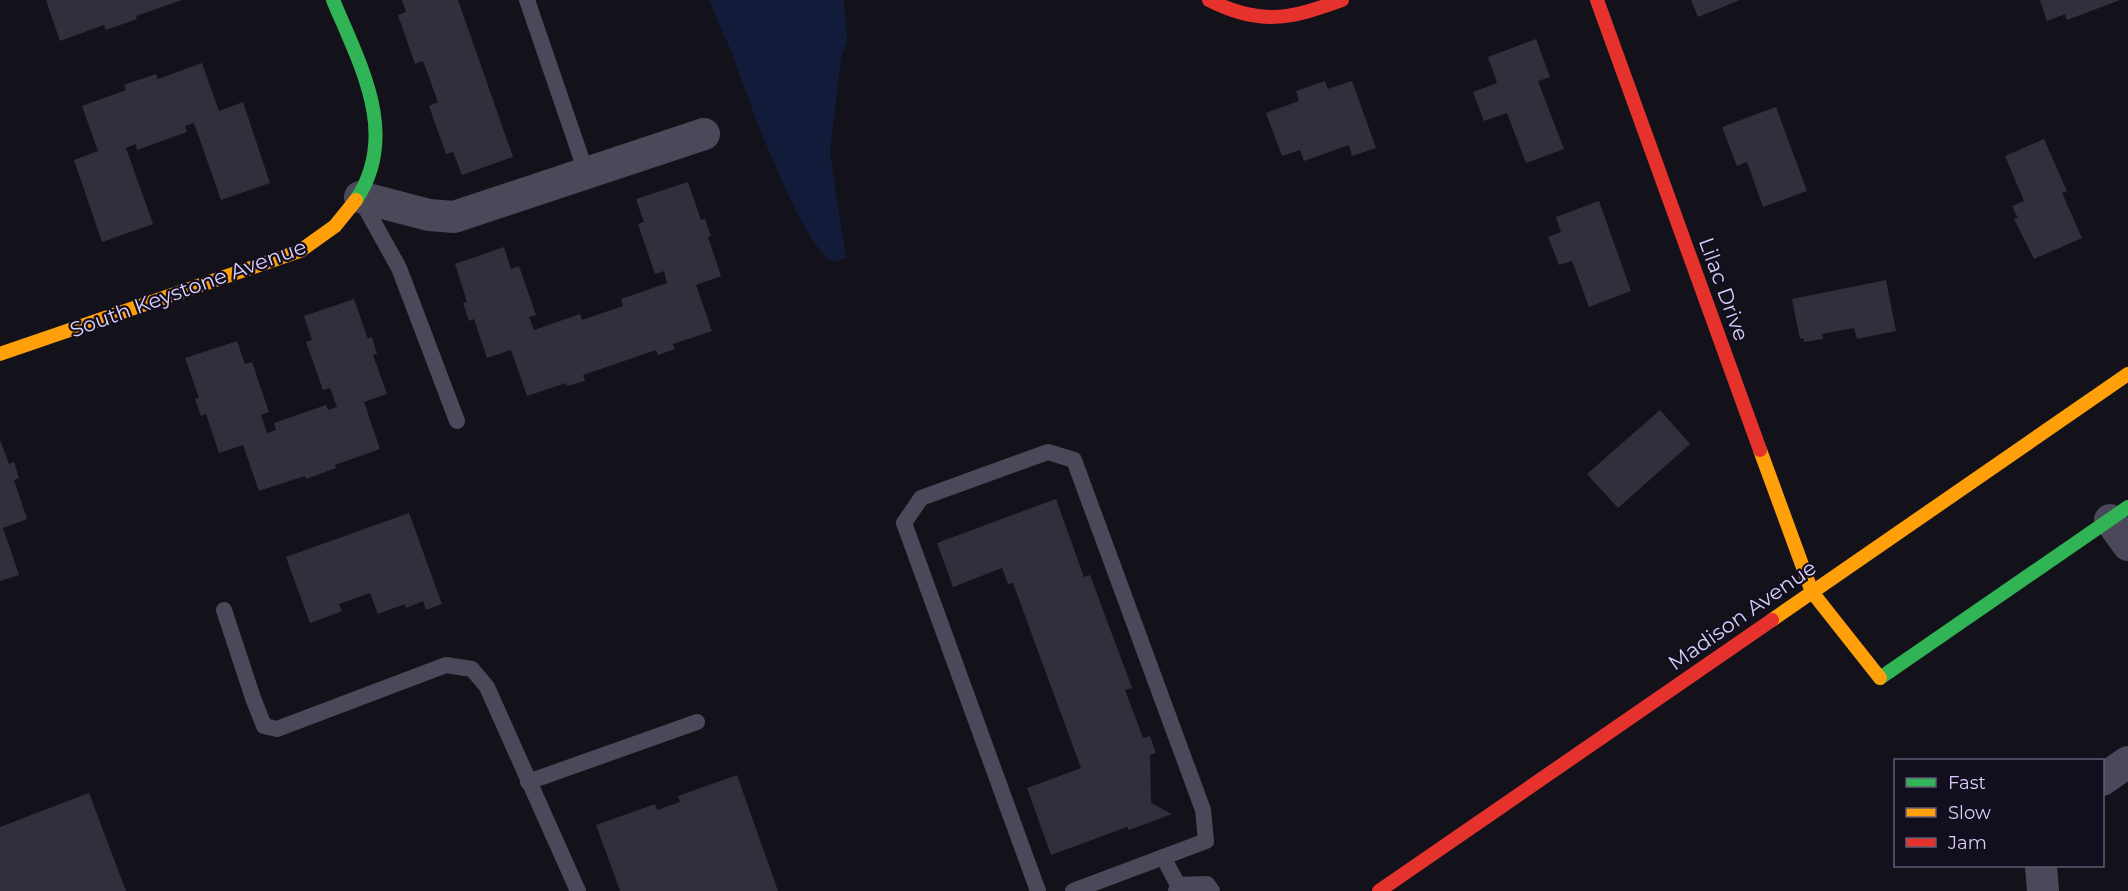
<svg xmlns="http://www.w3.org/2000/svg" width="2128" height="891" viewBox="0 0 2128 891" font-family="Montserrat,sans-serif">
<rect width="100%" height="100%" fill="#13121a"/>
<path fill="#121c3a" d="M709 0H844L847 42 841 58 830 153 846 258 833 262C799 243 749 100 734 59 727 39 716 20 709 0Z"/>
<g fill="#322f3c">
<path d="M46 0H182L136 16 137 19 106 30 104 25 60 41Z"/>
<path d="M402 0H458L513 157 462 175 453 152 446 154 429 106 438 102 423 61 415 64 398 15 406 12Z"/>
<path d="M1691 0H1740L1698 17Z"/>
<path d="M2040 0H2120L2067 20 2065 14 2047 21Z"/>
<path d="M1536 39 1550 77 1538 81 1564 149 1526 163 1507 113 1484 121 1473 92 1497 83 1488 57Z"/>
<path d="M202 63 219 111 243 102 270 183 221 200 194 123 185 126 187 132 137 150 136 144 126 148 153 224 102 242 74 160 98 151 82 106 126 90 124 85 156 74 158 79Z"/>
<path d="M1325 81 1328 89 1352 81 1376 148 1352 156 1349 145 1304 161 1300 150 1282 156 1266 113 1299 101 1296 91Z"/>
<path d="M1776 107 1807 191 1763 207 1747 162 1737 166 1722 127Z"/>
<path d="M2044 139 2067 191 2062 193 2082 238 2034 259 2014 219 2018 218 2012 206 2024 201 2005 156Z"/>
<path d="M688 182 701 220 705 219 711 236 708 237 721 276 696 285 712 331 673 344 675 349 658 355 656 350 583 375 585 381 567 386 566 383 527 396 511 350 487 358 474 319 469 321 463 303 467 302 455 264 504 247 511 269 519 266 536 315 529 317 534 330 580 314 582 320 623 306 621 299 667 283 664 271 655 274 638 224 644 222 636 199Z"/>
<path d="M1599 201 1631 291 1589 307 1572 261 1559 265 1548 237 1561 232 1556 217Z"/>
<path d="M1886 280 1896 331 1857 339 1854 328 1822 334 1823 339 1804 342 1803 338 1800 339 1792 299Z"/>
<path d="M354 299 368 339 372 337 377 354 373 355 387 394 364 402 380 449 335 465 336 468 306 479 305 476 259 491 243 445 219 453 206 414 201 416 195 399 199 398 185 358 237 341 245 364 252 362 269 412 261 415 267 433 276 430 274 423 326 405 328 410 337 407 330 388 323 390 306 342 312 340 304 316Z"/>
<path d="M1660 410 1690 444 1618 508 1587 474Z"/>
<path d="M0 440 9 464 14 462 19 478 14 480 27 519 3 528 19 575 0 581Z"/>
<path d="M1056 499 1084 577 1090 575 1132 688 1125 690 1143 738 1150 736 1156 753 1150 755 1151 803 1172 814 1129 830 1127 827 1051 855 1027 788 1081 768 1013 583 1008 584 1002 568 953 587 937 543Z"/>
<path d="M409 513 442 604 426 610 423 601 406 608 405 604 378 614 370 593 339 604 342 611 310 623 286 557Z"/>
<path d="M737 775 778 891H620L596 825 655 804 657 810 680 802 678 796Z"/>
<path d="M89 793 126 891H0V827Z"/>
</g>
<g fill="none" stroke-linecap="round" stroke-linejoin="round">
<g stroke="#4a4859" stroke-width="16">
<path d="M527 0 587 175"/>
<path d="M360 198 399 268 457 421"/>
<path d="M224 610 253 698 264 726 277 729 446 665 472 669 487 687 578 891"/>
<path d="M528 782 697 722"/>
<path d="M1163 857 1178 885"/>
<path d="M1038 891 904 523 921 498 1048 452 1074 460 1203 810 1206 841 1073 891"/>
<path d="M1176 891 1178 885 1207 884 1212 891"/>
</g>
<g stroke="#4a4859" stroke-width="32">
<path d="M360 197 429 215 454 217 704 134"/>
<path d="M2110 520 2128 545"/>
<path d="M2102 780 2128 762"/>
<path d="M2041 866 2043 891"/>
</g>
<g stroke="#30b455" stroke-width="14">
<path d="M333 0C360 65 400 134 356 200"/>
<path d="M1880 678 2128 507"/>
</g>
<g stroke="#ff9f0a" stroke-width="14">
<path d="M0 354 300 251 335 226 356 200"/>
<path d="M1760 450 1812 592 1880 678"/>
<path d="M1772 620 2128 374"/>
</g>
<g stroke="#e5322d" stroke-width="14">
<path d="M1209 0C1260 26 1290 19 1342 0"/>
<path d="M1597 0 1760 450"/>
<path d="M1379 891 1772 620"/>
</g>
</g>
<g text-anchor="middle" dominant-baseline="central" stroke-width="4.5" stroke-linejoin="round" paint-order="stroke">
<g font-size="21" fill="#d9cffa" stroke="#120e1d">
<text transform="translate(188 288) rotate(-20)">South Keystone Avenue</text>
<text transform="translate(1724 289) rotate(70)">Lilac Drive</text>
<text transform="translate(1742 615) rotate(-35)">Madison Avenue</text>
</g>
</g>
<rect x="1894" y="759" width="210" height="108" fill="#120e1d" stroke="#625b75" stroke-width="1.5"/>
<rect x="1906" y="778" width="30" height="9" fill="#30b455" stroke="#625b75" stroke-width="1.5"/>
<text x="1948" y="789" font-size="18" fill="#d9cffa">Fast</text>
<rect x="1906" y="808" width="30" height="9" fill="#ff9f0a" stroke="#625b75" stroke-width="1.5"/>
<text x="1948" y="819" font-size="18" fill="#d9cffa">Slow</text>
<rect x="1906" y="838" width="30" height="9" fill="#e5322d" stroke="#625b75" stroke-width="1.5"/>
<text x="1948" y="849" font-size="18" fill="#d9cffa">Jam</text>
</svg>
